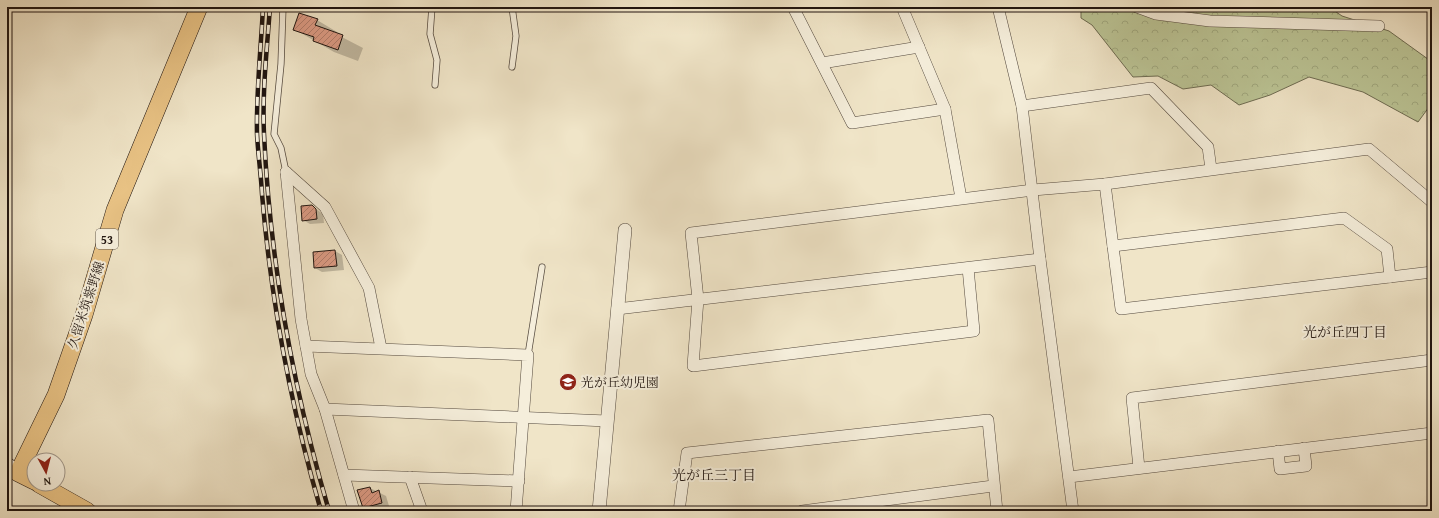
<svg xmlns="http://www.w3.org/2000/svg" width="1439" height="518" viewBox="0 0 1439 518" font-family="'Gentium Book Plus','Noto Serif JP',serif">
<defs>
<pattern id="forest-crowns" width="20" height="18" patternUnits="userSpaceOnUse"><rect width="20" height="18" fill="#bbc495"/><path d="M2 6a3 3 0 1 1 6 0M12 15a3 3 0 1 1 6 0" fill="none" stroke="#a0a87f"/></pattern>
<pattern id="building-hatch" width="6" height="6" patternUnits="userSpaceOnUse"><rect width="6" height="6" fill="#db9a83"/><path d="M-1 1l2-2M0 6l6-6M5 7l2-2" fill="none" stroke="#b17c6a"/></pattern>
</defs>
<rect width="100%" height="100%" fill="#f0e5c8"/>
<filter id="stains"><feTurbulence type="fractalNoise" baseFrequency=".005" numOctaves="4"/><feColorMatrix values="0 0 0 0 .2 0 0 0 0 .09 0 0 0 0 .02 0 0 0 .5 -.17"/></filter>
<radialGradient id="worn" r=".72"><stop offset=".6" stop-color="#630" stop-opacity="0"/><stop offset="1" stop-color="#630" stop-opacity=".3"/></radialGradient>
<path fill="url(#forest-crowns)" stroke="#6e6c52" d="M1081 7H1329L1342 16 1389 31 1432 62V103L1418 122 1363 92 1309 77 1270 95 1239 105 1211 85 1183 89 1158 76 1133 77 1092 25 1081 18Z"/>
<g fill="#0003">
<path d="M317 20 337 32 336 34 363 48 358 61 334 52 294 29Z"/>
<path d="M312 206 323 214 324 223 310 224 303 220Z"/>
<path d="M335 251 342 255 344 270 322 272 315 268 314 253Z"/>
<path d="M370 488 386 496 389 506 371 511 364 507Z"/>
</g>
<g fill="url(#building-hatch)" stroke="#201510">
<path d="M299 13 318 19 315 25 343 35 338 50 313 41 314 37 293 30Z"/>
<path d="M312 205 316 209 317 219 302 221 301 206Z"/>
<path d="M335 250 337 266 314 268 313 252Z"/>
<path d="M370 487 372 493 379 490 382 503 363 508 357 490Z"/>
</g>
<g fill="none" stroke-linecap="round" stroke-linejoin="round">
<defs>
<g id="service">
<path d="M283 7 281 64 274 134 281 148 286 172"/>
<path d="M432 7 430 34 437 60 435 85"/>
<path d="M512 7 516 36 512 67"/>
<path d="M528 355 542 267"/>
</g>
<g id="minor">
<path d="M793 7 852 123 945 109"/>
<path d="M902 7 945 109 961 198"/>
<path d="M998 7 1022 106 1040 259 1073 511"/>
<path d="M1137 7 1156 14 1210 21 1379 26"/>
<path d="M822 63 919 47"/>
<path d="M1022 106 1151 88 1208 147 1211 169"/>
<path d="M286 172 301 319 311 374 325 409 354 511"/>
<path d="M286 172 325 207 369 288 381 348"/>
<path d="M1105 184 1121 309 1432 272"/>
<path d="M1113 246 1344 218 1387 249 1390 277"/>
<path d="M968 268 974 331 693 366 698 299 691 233 1033 190 1105 184 1369 149 1432 202"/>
<path d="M617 309 1040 259"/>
<path d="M306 346 528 355 516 511"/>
<path d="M325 409 607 421"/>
<path d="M1278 451 1280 469 1306 466 1304 448"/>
<path d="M1139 468 1132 398 1432 360"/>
<path d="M344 475 519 481"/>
<path d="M410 477 422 511"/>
<path d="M1069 477 1432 433"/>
<path d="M679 511 687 453 988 420 997 511"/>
<path d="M802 511 993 486"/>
</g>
<path id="tertiary" d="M599 511 625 230"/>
<path id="secondary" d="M7 465 18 473"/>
<g id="primary">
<path d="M34 481 18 473 56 395 84 315 115 210 199 7"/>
<path d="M39 484 87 511"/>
</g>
</defs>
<use href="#service" stroke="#54493e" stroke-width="7"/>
<use href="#minor" stroke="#54493e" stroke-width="12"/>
<use href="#tertiary" stroke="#54493e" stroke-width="14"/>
<use href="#secondary" stroke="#201510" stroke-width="16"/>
<use href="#primary" stroke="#201510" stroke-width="18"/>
<use href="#service" stroke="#f5eedb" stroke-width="5.5"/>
<use href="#minor" stroke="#f5eedb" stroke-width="11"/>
<use href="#tertiary" stroke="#f5eedb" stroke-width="13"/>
<use href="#secondary" stroke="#f5eedb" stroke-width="15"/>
<use href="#primary" stroke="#e8c284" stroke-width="17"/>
<defs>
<g id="rail">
<path d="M263 7C261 49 256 92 257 134 258 154 261 174 262 194 271 302 291 407 321 511"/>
<path d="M270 7C267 49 262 92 264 134 270 262 293 388 329 511"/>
</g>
</defs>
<use href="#rail" stroke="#201510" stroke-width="4.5"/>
<use href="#rail" stroke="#f5eedb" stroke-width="3" stroke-dasharray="9" stroke-linecap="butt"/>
</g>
<defs>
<symbol id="school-disc" viewBox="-11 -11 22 22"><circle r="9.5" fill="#8f2418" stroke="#f5eedb"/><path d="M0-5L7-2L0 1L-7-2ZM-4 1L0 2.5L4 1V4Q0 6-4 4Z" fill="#fff"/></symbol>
</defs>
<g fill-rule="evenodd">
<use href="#school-disc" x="558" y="372" width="20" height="20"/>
</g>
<g text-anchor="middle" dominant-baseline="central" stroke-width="4" stroke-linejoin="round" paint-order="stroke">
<rect fill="#f5eedb" stroke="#60564d" stroke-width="1" x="96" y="229" width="22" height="20" rx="3"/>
<g font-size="12" font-weight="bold" fill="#201510">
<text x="107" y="239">53</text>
</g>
<g font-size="13" fill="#201510" stroke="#f5eedb">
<text transform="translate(86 305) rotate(-72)">久留米筑紫野線</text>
</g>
<g font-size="13" fill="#201510" stroke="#f5eedb" text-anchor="start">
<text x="581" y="382">光が丘幼児園</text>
</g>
<g font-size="14" fill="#201510" stroke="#f5eedb">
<text x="1345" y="332">光が丘四丁目</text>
<text x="714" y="475">光が丘三丁目</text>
</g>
</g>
<rect width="1439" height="518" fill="none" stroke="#f0e5c8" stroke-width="24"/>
<rect x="8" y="8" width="1423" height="502" fill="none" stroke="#201510" stroke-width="2"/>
<rect x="12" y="12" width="1415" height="494" fill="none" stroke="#201510"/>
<g transform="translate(46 472) rotate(173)"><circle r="19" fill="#f5eedb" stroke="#a0978a"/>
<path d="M0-3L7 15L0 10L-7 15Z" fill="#8f2418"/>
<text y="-6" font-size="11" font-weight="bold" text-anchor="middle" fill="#201510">N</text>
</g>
<rect width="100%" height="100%" filter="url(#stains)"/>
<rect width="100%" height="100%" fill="url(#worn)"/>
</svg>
